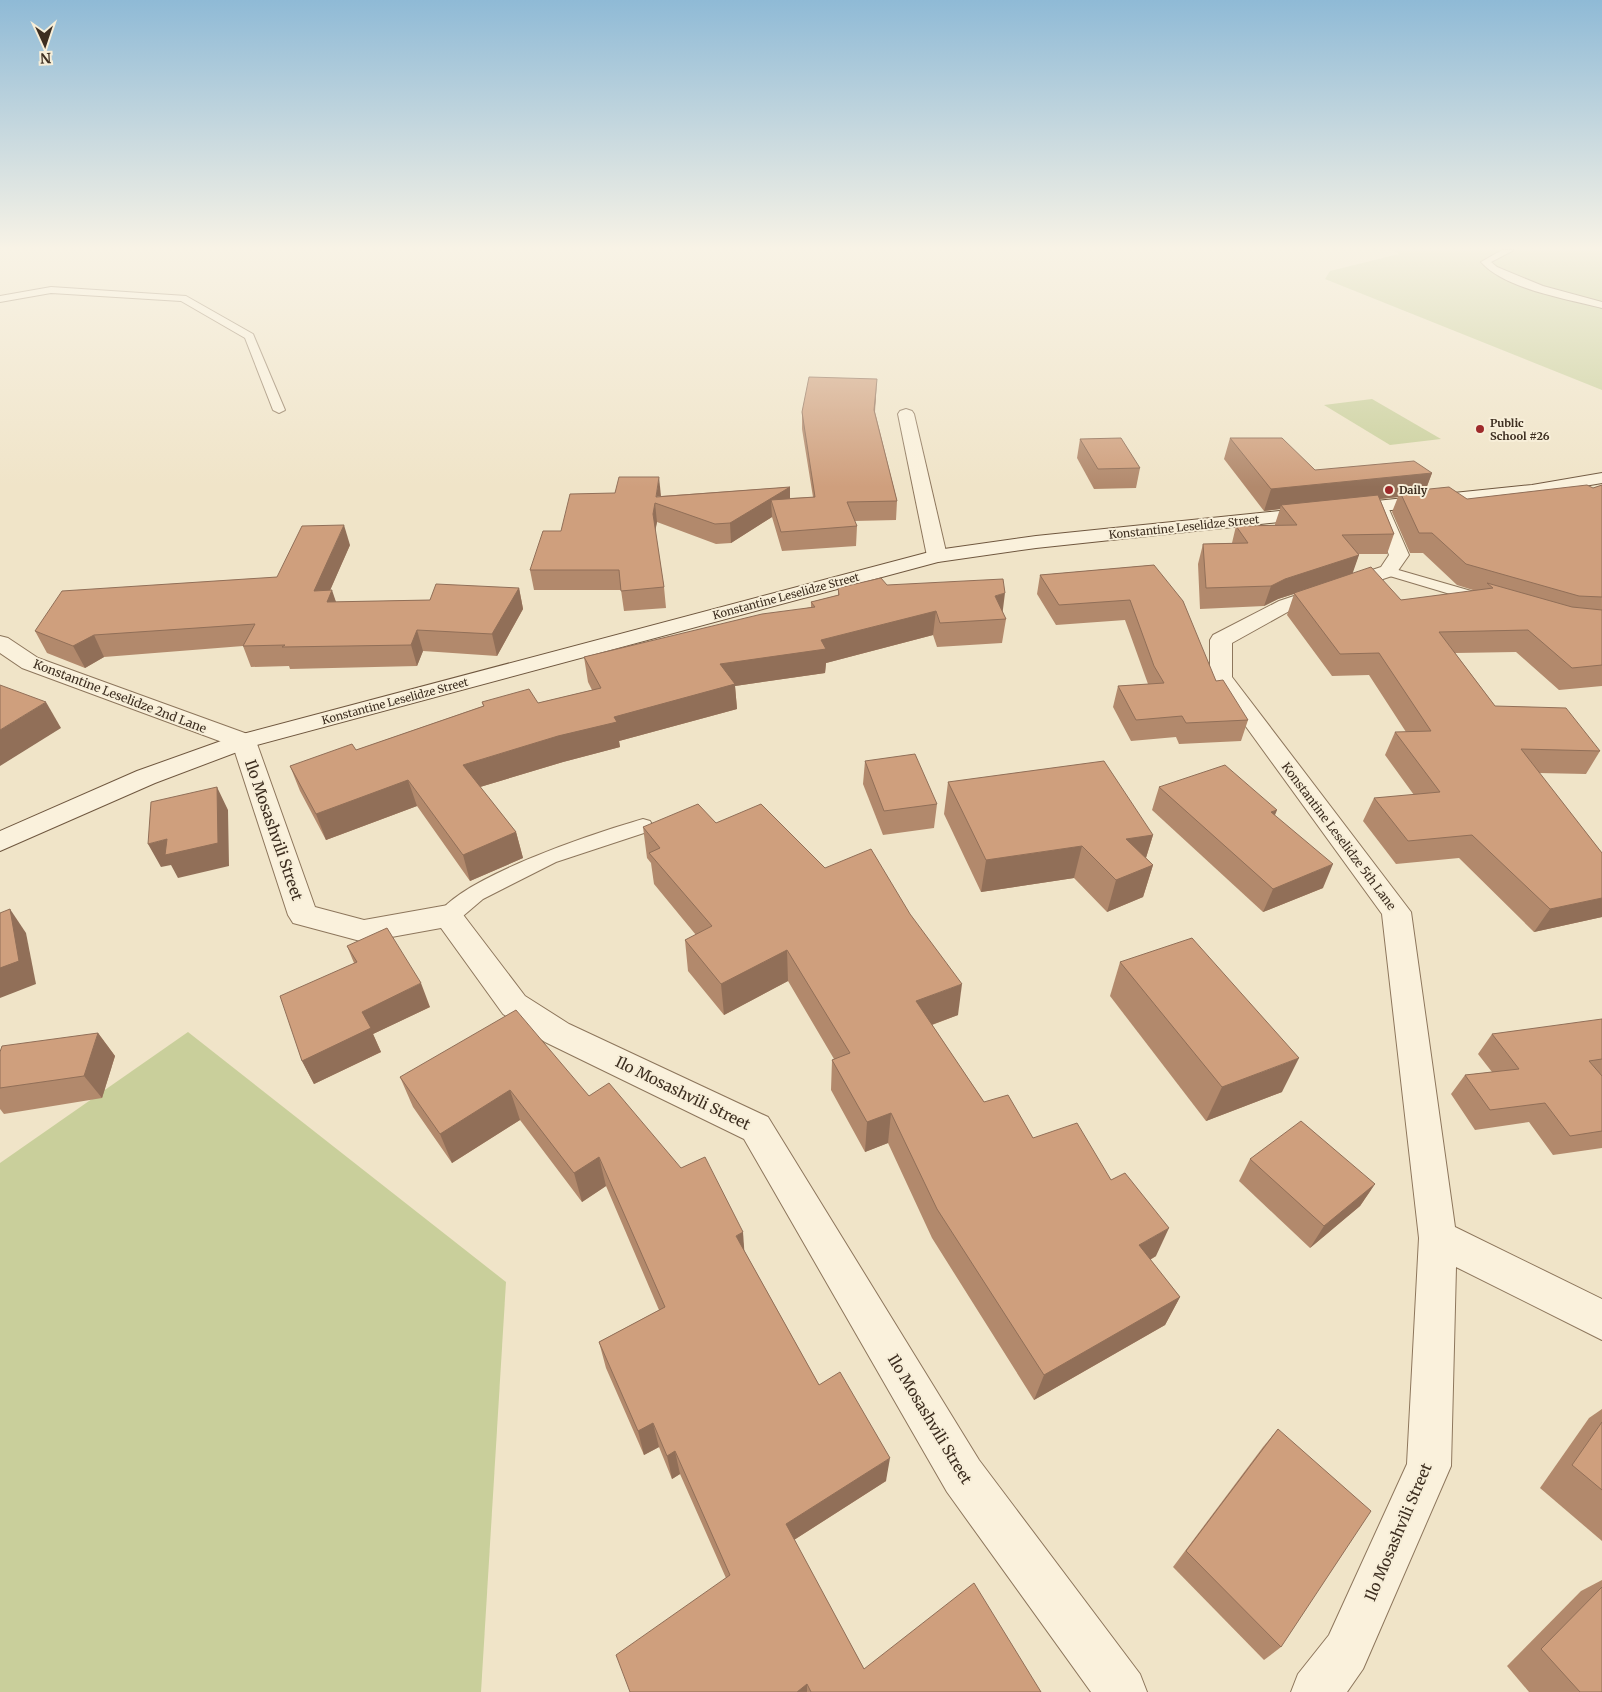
<svg xmlns="http://www.w3.org/2000/svg" width="1602" height="1692" viewBox="0 0 1602 1692" font-family="Merriweather,serif">
<rect width="100%" height="100%" fill="#f0e4c8"/>
<g fill="#c9cf9b">
<path d="M1392 250H1602V390L1325 279 1330 271 1399 254Z"/>
<path d="M1372 399 1441 439 1390 445 1324 405Z"/>
<path d="M188 1032 506 1282 481 1692H0V1163Z"/>
</g>
<g fill="none" stroke-linecap="round" stroke-linejoin="round">
<defs>
<g id="lane">
<path d="M1502 250H1514L1491 262 1497 267 1543 286 1602 302V308C1567 299 1505 289 1481 262Z"/>
<path d="M51 287 186 296 253 334 285 410 279 413 273 410 245 338 181 301 51 293 0 302V296Z"/>
<path d="M1388 567 1492 597 1495 600 1492 603 1487 605 1383 574 1381 571 1383 568Z"/>
<path d="M643 819 650 821 653 826 650 831 556 862 483 899 456 922 448 924 440 922 437 916C460 877 598 832 643 819Z"/>
</g>
<g id="street">
<path d="M906 409 912 411 914 414 947 556 944 560 937 562 930 560 927 556 898 414 900 411Z"/>
<path d="M1379 501 1385 503 1388 507 1409 555 1395 575 1293 609 1232 643V677L1411 912 1455 1227 1602 1299V1340L1456 1267 1451 1466 1363 1669 1347 1692H1291L1298 1674 1329 1635 1407 1464 1419 1238 1382 914 1210 677V640L1213 635 1279 601 1381 567 1389 555 1370 507 1373 503Z"/>
<path d="M0 636 8 638 38 658 253 736 256 741 315 907 364 920 448 905 458 908 525 996 569 1024 768 1117 979 1460 1140 1674 1147 1692H1091L947 1492 744 1139 545 1042 503 1014 441 928 364 942 293 923 288 915 233 746 22 668 0 653Z"/>
</g>
<path id="secondary" d="M1602 473V483L1532 495 1036 548 938 562 253 746 155 783 0 851V831L137 771 235 736 937 550 1036 536 1532 485Z"/>
</defs>
<use href="#lane" stroke="#8d765c" stroke-width="2"/>
<use href="#street" stroke="#8d765c" stroke-width="2"/>
<use href="#secondary" stroke="#6f573f" stroke-width="2"/>
<use href="#lane" fill="#faf1dc" fill-rule="evenodd"/>
<use href="#street" fill="#faf1dc" fill-rule="evenodd"/>
<use href="#secondary" fill="#faf1dc" fill-rule="evenodd"/>
</g>
<g fill="#b2896c" fill-rule="evenodd">
<path d="M876 396 875 412 897 501 896 520 854 521 857 526 856 546 782 551 772 517 731 543 716 544 657 522 655 530 664 587 666 608 624 611 621 590H534L530 570 561 531 661 496 790 487V498L813 497 802 429V412Z"/>
<path d="M1230 438 1315 470 1432 473 1426 489 1467 499 1593 488 1602 485V686L1559 690 1516 652 1455 653 1495 706 1600 751 1586 774 1539 773 1602 853V917L1534 932 1459 858 1396 864 1363 821 1374 798 1414 795 1385 755 1395 732H1406L1369 675 1332 676 1287 615 1294 594 1278 599 1264 606 1200 609 1198 564 1203 544 1232 543 1236 526 1275 525V524L1280 509 1264 511 1224 459ZM1398 497 1392 512 1410 553H1423L1457 585 1476 591 1401 600 1352 573 1359 554H1387L1394 534 1380 499Z"/>
<path d="M1080 439 1140 468 1136 488 1094 489 1077 458Z"/>
<path d="M350 545 330 590 336 602 430 600 519 588 523 609 497 656 423 651 417 666 290 669 289 666 251 667 243 646 104 657 85 668 47 653 35 631 277 577Z"/>
<path d="M1154 565 1216 681 1248 720 1241 741 1179 744 1176 737 1131 741 1113 707 1118 686 1148 684 1125 620 1056 625 1037 594 1040 575Z"/>
<path d="M887 585 1002 612 1006 619 1002 643 937 647 933 635 826 663 825 673 735 686 737 709 619 741 620 747 563 762 480 787 516 832 523 858 470 881 417 806 326 840 300 791 290 766 356 750 483 706 482 702 538 703 592 690 588 682 584 657 811 607V602L838 595V588Z"/>
<path d="M865 761 937 804 934 828 883 835 863 784Z"/>
<path d="M948 782 1153 835 1146 858 1153 865 1143 897 1107 912 1074 878 981 892 944 814Z"/>
<path d="M1159 787 1275 816 1323 888 1263 912 1152 810Z"/>
<path d="M716 823 958 1015 932 1025 984 1102 1033 1138 1156 1256 1150 1260 1180 1297 1165 1325 1034 1400 932 1238 888 1143 865 1152 831 1090 832 1060 834 1059 788 981 724 1015 688 971 685 940 696 935 654 884 651 863 647 858 643 827Z"/>
<path d="M347 946 430 1007 373 1034 381 1052 314 1084 302 1061 354 963Z"/>
<path d="M1120 962 1282 1092 1206 1121 1110 996Z"/>
<path d="M1602 1020V1148L1553 1155 1529 1122 1475 1130 1451 1094 1465 1075 1492 1072 1478 1054 1492 1034Z"/>
<path d="M98 1033 115 1056 102 1098 4 1114 0 1109V1052Z"/>
<path d="M400 1077 589 1096 745 1252 819 1385 886 1481 794 1540 864 1669 1041 1692H630L726 1578 680 1474 672 1479 659 1447 644 1455 606 1368 599 1342 659 1310 606 1186 582 1202 520 1120 452 1163 413 1107Z"/>
<path d="M1250 1159 1375 1184 1360 1206 1310 1248 1239 1181Z"/>
<path d="M1602 1409V1541L1540 1488 1589 1418Z"/>
<path d="M1278 1429 1281 1647 1264 1660 1173 1567 1263 1447Z"/>
<path d="M1602 1580V1692H1529L1507 1666 1581 1591Z"/>
</g>
<g fill="#916f58">
<path d="M877 379 876 396 873 427 874 410Z"/>
<path d="M1432 473 1424 494 1400 492 1398 497 1284 509 1281 505 1280 509 1264 511 1271 489Z"/>
<path d="M659 477 661 496 656 497Z"/>
<path d="M790 487V506L771 500 772 517 731 543 730 523Z"/>
<path d="M655 503 657 522 655 533 653 514Z"/>
<path d="M344 525 350 545 321 611 314 591Z"/>
<path d="M1359 555 1352 575 1278 599 1264 606 1271 586 1285 579Z"/>
<path d="M519 588 523 609 497 656 492 634Z"/>
<path d="M332 590 339 611 327 602Z"/>
<path d="M1005 593 1002 617 995 596Z"/>
<path d="M936 611 933 635 826 663 825 673 735 686 737 709 619 741 620 747 563 762 470 790 463 765 558 736 614 717 720 664 821 640Z"/>
<path d="M417 630 423 651 417 666 411 645Z"/>
<path d="M94 635 104 657 85 668 73 646Z"/>
<path d="M46 702 61 728 0 766V730Z"/>
<path d="M408 780 417 806 326 840 316 814Z"/>
<path d="M217 787 228 810 229 866 178 878 171 865 161 867 148 844 167 839Z"/>
<path d="M1277 810 1268 833 1271 812Z"/>
<path d="M516 832 523 858 470 881 463 855Z"/>
<path d="M1153 835 1143 867 1126 839Z"/>
<path d="M1082 846 1074 878 981 892 986 860Z"/>
<path d="M1333 864 1323 888 1263 912 1273 889Z"/>
<path d="M1153 865 1143 897 1107 912 1116 880Z"/>
<path d="M1602 898V917L1534 932 1550 909Z"/>
<path d="M10 909 26 933 36 984 0 998V968Z"/>
<path d="M787 950 788 981 724 1015 721 984Z"/>
<path d="M421 983 430 1007 373 1034 381 1052 314 1084 302 1061 362 1012Z"/>
<path d="M962 984 958 1015 912 1032 916 1001Z"/>
<path d="M98 1033 115 1056 102 1098 84 1076Z"/>
<path d="M1299 1058 1282 1092 1206 1121 1222 1087Z"/>
<path d="M510 1090 520 1120 452 1163 440 1134Z"/>
<path d="M891 1113 888 1143 865 1152 867 1122Z"/>
<path d="M599 1157 606 1186 582 1202 574 1173Z"/>
<path d="M1375 1184 1360 1206 1310 1248 1324 1226Z"/>
<path d="M1169 1228 1156 1256 1127 1273 1139 1245Z"/>
<path d="M743 1232 745 1260 736 1236Z"/>
<path d="M1180 1297 1165 1325 1034 1400 1044 1375Z"/>
<path d="M653 1423 659 1447 644 1455 638 1431Z"/>
<path d="M675 1451 680 1474 672 1479 667 1456Z"/>
<path d="M890 1458 886 1481 786 1545V1524Z"/>
<path d="M807 1684V1692H797Z"/>
</g>
<g fill="#cf9f7d" stroke="#916f58">
<path d="M809 377 877 379 874 410 897 501 847 502 857 526 781 532 771 500 815 497 802 412Z"/>
<path d="M1121 438 1140 468 1098 469 1080 439Z"/>
<path d="M1230 438H1282L1315 470 1414 461 1432 473 1271 489Z"/>
<path d="M619 477H659L656 497 790 487 730 523 715 524 655 503 653 514 664 587 621 591 619 570H530L543 531H561L570 494 615 493Z"/>
<path d="M1587 485 1593 488 1602 485V597L1579 596 1466 564 1432 533H1419L1400 492 1449 487 1467 499Z"/>
<path d="M1378 495 1394 534 1342 535 1359 555 1285 579 1271 586 1206 588 1203 544 1248 543 1236 526 1297 525 1281 505Z"/>
<path d="M344 525 314 591 332 590 327 602 430 600 436 584 519 588 492 634 417 630 411 645 282 647 285 645 243 646 255 624 94 635 73 646 35 631 62 591 277 577 302 526Z"/>
<path d="M1154 565 1183 601 1216 681 1223 680 1248 720 1186 723 1182 716 1136 720 1118 686 1164 683 1154 666 1130 600 1059 605 1040 575Z"/>
<path d="M1371 567 1401 600 1493 588 1487 583 1572 607 1602 610V665L1572 668 1528 630 1439 632 1495 706 1566 708 1600 751 1521 749 1602 853V898L1550 909 1472 835 1408 841 1374 798 1440 792 1395 732 1431 731 1379 653 1340 654 1294 593Z"/>
<path d="M881 578 887 585 1003 579 1005 593 995 596 1006 619 940 623 936 611 821 640 826 649 720 664 735 684 614 717 617 722 558 736 463 765 516 832 463 855 408 780 316 814 290 766 352 744 356 750 484 706 482 702 529 689 538 703 601 688 584 657 762 614 815 607 811 602 839 595 838 588Z"/>
<path d="M0 685 46 702 0 730Z"/>
<path d="M915 754 937 804 884 811 865 761Z"/>
<path d="M1104 761 1153 835 1126 839 1153 865 1116 880 1082 846 986 860 948 782Z"/>
<path d="M1225 765 1277 810 1271 812 1333 864 1273 889 1159 787Z"/>
<path d="M217 787 218 843 165 855 167 839 148 844 151 802Z"/>
<path d="M698 804 716 823 761 804 825 868 871 849 910 914 962 984 916 1001 984 1102 1008 1095 1033 1138 1077 1123 1111 1180 1125 1173 1169 1228 1139 1245 1180 1297 1044 1375 937 1209 891 1113 867 1122 832 1060 850 1053 787 950 721 984 685 940 712 926 649 853 660 848 643 827Z"/>
<path d="M10 909 19 961 0 968V913Z"/>
<path d="M387 928 421 983 362 1012 371 1028 302 1061 280 996 357 962 347 946Z"/>
<path d="M1192 938 1299 1058 1222 1087 1120 962Z"/>
<path d="M516 1010 589 1096 609 1083 681 1168 705 1157 743 1232 736 1236 819 1385 840 1372 890 1458 786 1524 864 1669 974 1583 1041 1692H811L807 1684 797 1692H630L616 1655 730 1575 675 1451 667 1456 653 1423 638 1431 599 1342 665 1307 599 1157 574 1173 510 1090 440 1134 400 1077Z"/>
<path d="M1602 1019V1059L1589 1061 1602 1076V1131L1570 1136 1545 1103 1490 1110 1465 1075 1519 1069 1492 1034Z"/>
<path d="M98 1033 84 1076 0 1088V1052L2 1046Z"/>
<path d="M1301 1121 1375 1184 1324 1226 1250 1159Z"/>
<path d="M1602 1422V1490L1572 1465Z"/>
<path d="M1278 1429 1371 1511 1281 1647 1186 1551Z"/>
<path d="M1602 1587V1692H1580L1541 1649Z"/>
</g>
<linearGradient id="sky" x2="0" y2="1"><stop stop-color="#8fbad6"/><stop offset="0.51" stop-color="#f8f3e6"/><stop offset="1" stop-color="#f8f3e6" stop-opacity="0"/></linearGradient>
<rect width="1602" height="487" fill="url(#sky)"/>
<g fill="#9e2a2b" stroke="#f7eed8" stroke-width="2">
<circle cx="1480" cy="429" r="5"/>
<circle cx="1389" cy="490" r="5"/>
</g>
<g text-anchor="middle" dominant-baseline="central" stroke-width="4" stroke-linejoin="round" paint-order="stroke">
<g font-size="11" font-weight="bold" fill="#3d2e20" stroke="#f7eed8" text-anchor="start">
<text x="1490" y="423">Public<tspan x="1490" dy="13">School #26</tspan></text>
<text x="1399" y="490">Daily</text>
</g>
<g font-size="11" fill="#3d2e20" stroke="#f7eed8">
<text transform="translate(1184 527) rotate(-6)">Konstantine Leselidze Street</text>
<text transform="translate(786 596) rotate(-15)">Konstantine Leselidze Street</text>
<text transform="translate(395 701) rotate(-15)">Konstantine Leselidze Street</text>
</g>
<g font-size="12" fill="#3d2e20" stroke="#f7eed8">
<text transform="translate(120 696) rotate(21)">Konstantine Leselidze 2nd Lane</text>
<text transform="translate(1339 836) rotate(53)">Konstantine Leselidze 5th Lane</text>
</g>
<g font-size="15" fill="#3d2e20" stroke="#f7eed8">
<text transform="translate(274 830) rotate(71)">Ilo Mosashvili Street</text>
<text transform="translate(683 1093) rotate(26)">Ilo Mosashvili Street</text>
<text transform="translate(930 1419) rotate(59)">Ilo Mosashvili Street</text>
<text transform="translate(1398 1532) rotate(-67)">Ilo Mosashvili Street</text>
</g>
</g>
<g transform="translate(45 45) rotate(177)" stroke="#f7eed8" stroke-width="4" paint-order="stroke">
<path d="M0-4L9 19L0 12L-9 19Z" fill="#3d2e20"/>
<text y="-8" font-size="14" font-weight="bold" text-anchor="middle" fill="#3d2e20">N</text>
</g>
</svg>
